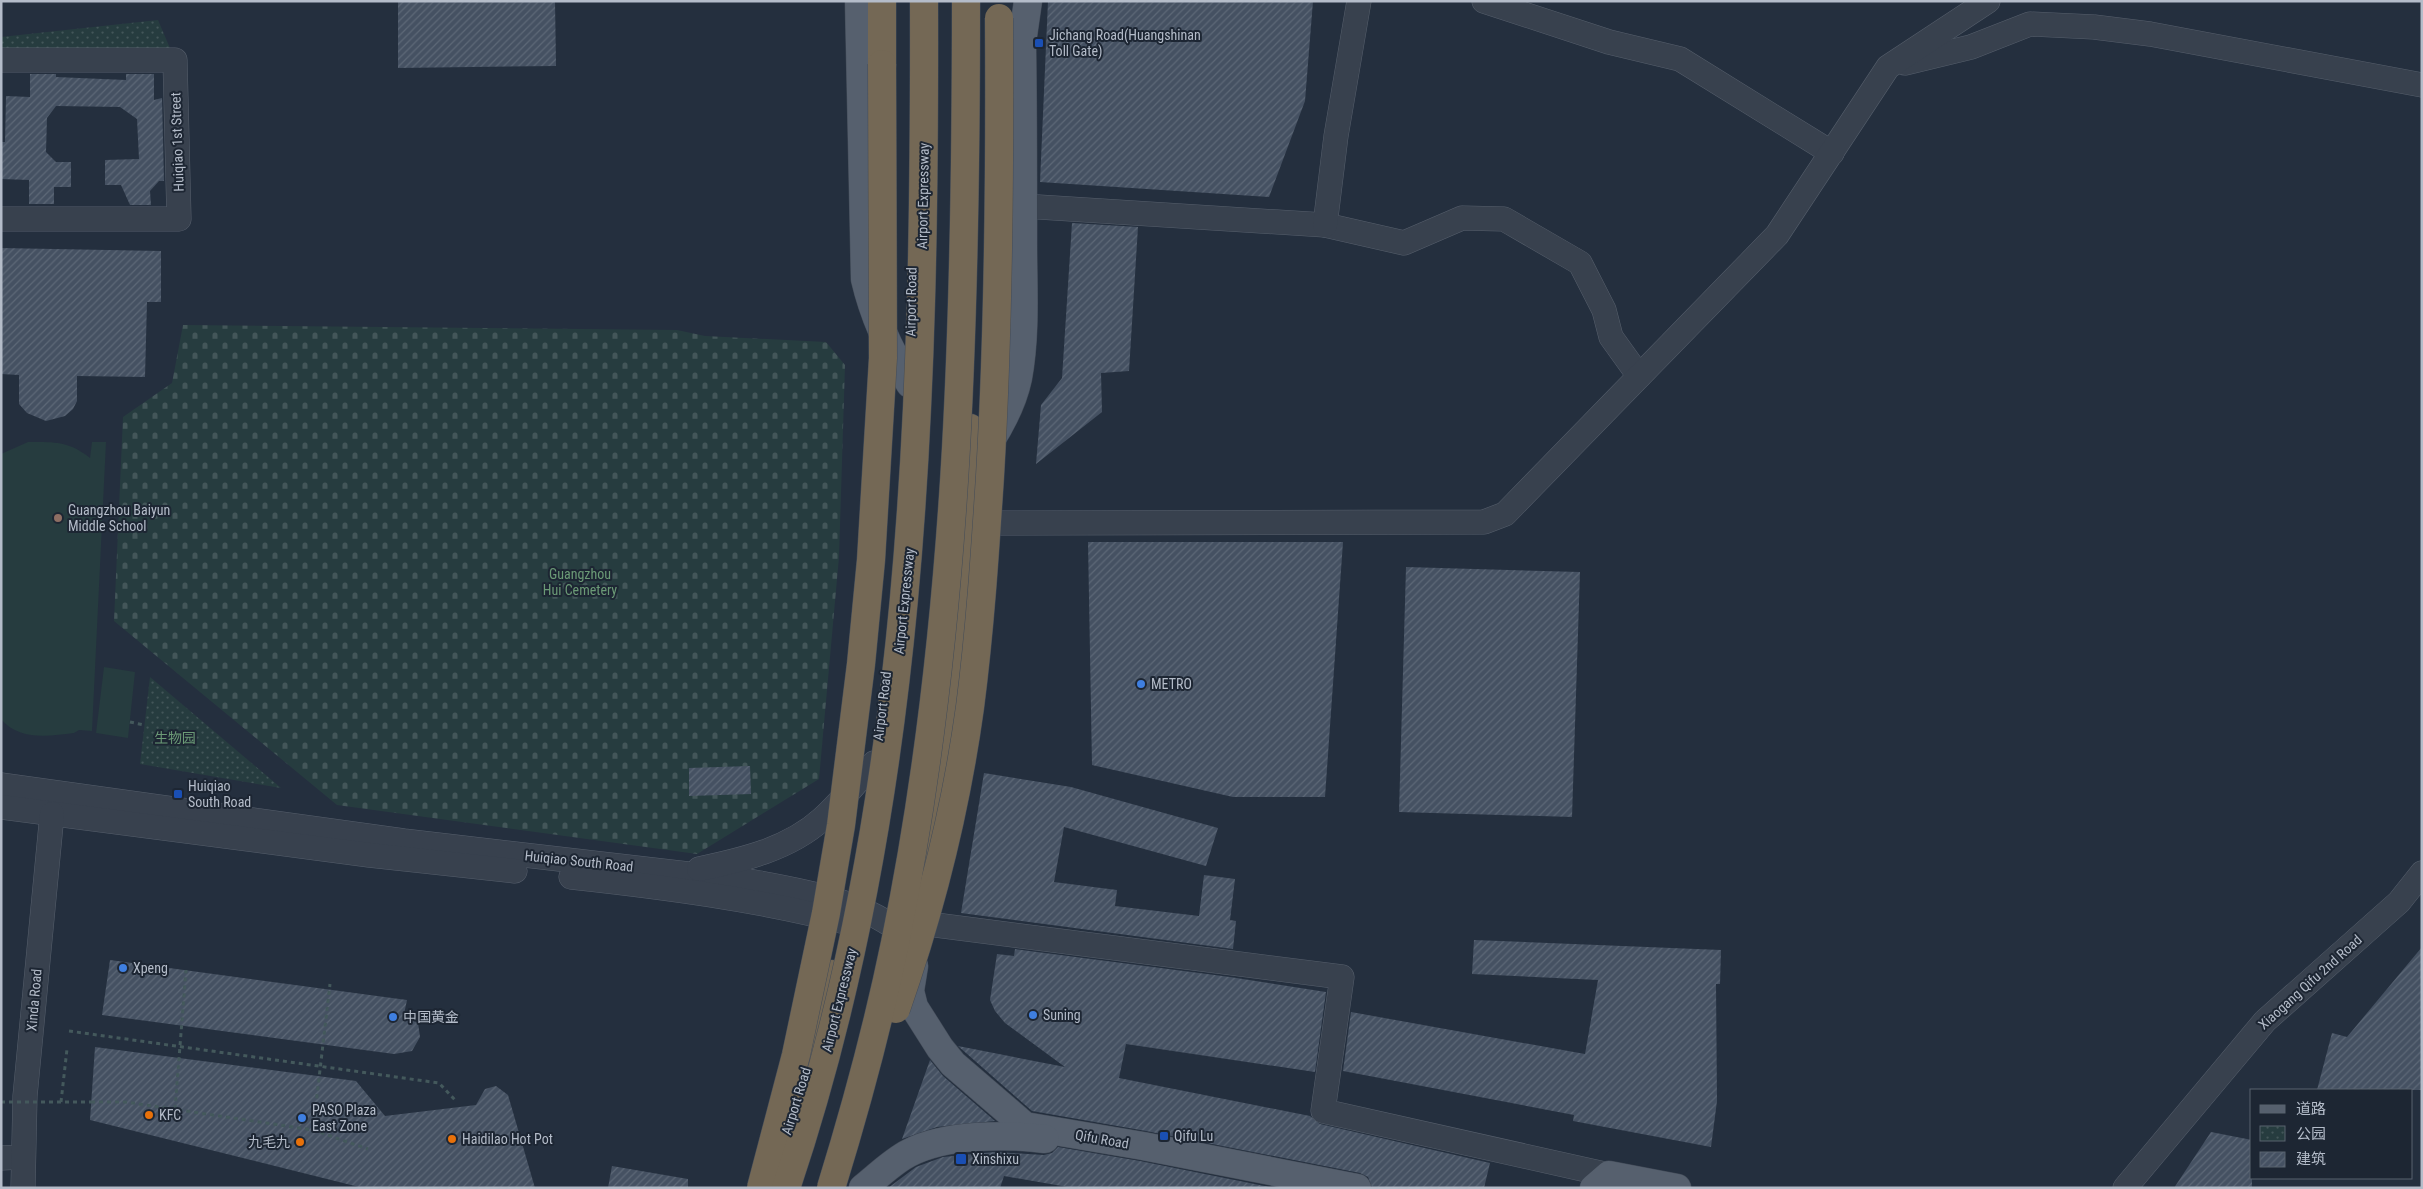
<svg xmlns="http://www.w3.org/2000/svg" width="2423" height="1189" viewBox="0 0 2423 1189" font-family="'Roboto Condensed','Noto Sans SC',sans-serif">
<defs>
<pattern id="cemetery-stones" width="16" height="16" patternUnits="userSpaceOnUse" patternTransform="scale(1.25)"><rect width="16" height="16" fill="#263c3f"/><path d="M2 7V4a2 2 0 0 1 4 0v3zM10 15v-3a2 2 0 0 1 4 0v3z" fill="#435659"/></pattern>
<pattern id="park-dots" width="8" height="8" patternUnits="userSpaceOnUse" patternTransform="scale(1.25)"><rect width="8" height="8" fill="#263c3f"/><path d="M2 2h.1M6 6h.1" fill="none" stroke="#435659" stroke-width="1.8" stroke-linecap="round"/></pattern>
<pattern id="building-hatch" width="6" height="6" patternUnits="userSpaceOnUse" patternTransform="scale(1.25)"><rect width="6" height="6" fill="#455162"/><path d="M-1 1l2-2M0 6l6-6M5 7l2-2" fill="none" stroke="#5d6877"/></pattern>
</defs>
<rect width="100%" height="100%" fill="#242f3e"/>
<g fill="#263c3f">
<path d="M28 442C54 442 69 441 90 458L92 442H106L92 731 79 730 74 733C49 736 19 741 1 719V454Z"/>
<path d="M104 667 135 672 128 738 96 733Z"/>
</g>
<path fill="url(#cemetery-stones)" d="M183 325 677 330 705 336 826 342 845 365 839 557 819 779 697 854 337 805 114 621 123 417 172 383Z"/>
<g fill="url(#park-dots)">
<path d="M158 20 175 60H1V37Z"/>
<path d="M150 677 281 788 140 764Z"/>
</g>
<g fill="url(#building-hatch)">
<path d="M398 1H555L556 66 398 68Z"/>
<path d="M1048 1H1313L1305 101 1269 197 1040 182Z"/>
<path d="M30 74H56V77L126 80V74H154V100L162 98 164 181H159L150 191 151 205H130L121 185H105V160L139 159 137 119 120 107 56 106 47 118 46 152 56 162H71V187H54V204H29V180L1 179V142H5L6 96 30 97Z"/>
<path d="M1072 223 1138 227 1129 371 1101 373 1102 412 1036 464 1041 405 1062 378Z"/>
<path d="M1 248 161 251V302H147L145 377 77 376V401L73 409 65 416 46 421 27 413 19 404V375L1 374Z"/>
<path d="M1088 542H1343L1325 797H1233L1092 765Z"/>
<path d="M1406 567 1580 572 1572 817 1399 812Z"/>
<path d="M750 766 751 794 689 796V768Z"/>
<path d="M984 773 1071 787 1218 828 1206 866 1064 827 1054 882 1117 890 1115 906 1199 916 1204 875 1235 879 1230 920 1236 921 1233 949 961 913Z"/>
<path d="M1474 940 1721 950 1720 984H1716L1717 1101 1711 1147 1573 1121 1574 1115 1343 1071 1351 1012 1585 1054 1598 980 1472 974Z"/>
<path d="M2422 947V1090H2317L2332 1033 2347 1037Z"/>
<path d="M1015 949 1230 977 1326 992 1315 1072 1126 1044 1119 1078 1310 1116 1320 1124 1490 1163 1484 1188H1372L1368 1177 1360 1173 1146 1131 1032 1111 958 1046 1065 1067 1005 1023 995 1011 990 1000 997 954 1014 956Z"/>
<path d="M110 960 407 1000 404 1014 418 1023 420 1037 412 1051 394 1054 102 1015Z"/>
<path d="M95 1047 356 1081 385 1116 476 1105 485 1089 496 1086 508 1095 535 1188H363L90 1120Z"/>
<path d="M930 1060 943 1076 995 1121 937 1127 902 1139Z"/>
<path d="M2211 1132 2252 1140V1188H2174Z"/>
<path d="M1058 1147 1140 1161 1275 1188H1073L1004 1176 1000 1188H888L916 1167 943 1157 995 1152 1044 1155 1052 1153Z"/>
<path d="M612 1166 688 1179V1188H608Z"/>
</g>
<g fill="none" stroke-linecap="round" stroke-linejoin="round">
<defs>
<g id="minor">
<path d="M1484 1 1609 42 1680 59 1832 153"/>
<path d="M1 60H175L179 219H1"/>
<path d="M1905 63 1971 47 2030 24 2094 27 2150 34 2422 85"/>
<path d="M1023 206 1325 225 1404 243 1462 218 1504 219 1580 263 1604 310 1611 337 1639 376"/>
<path d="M1325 225 1336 136 1359 1"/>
<path d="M968 523 1484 522 1505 514 1777 235 1888 67 1988 1"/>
<path d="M1 785 404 841 749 881C804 891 864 900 908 938"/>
<path d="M1 807 369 855 515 871"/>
<path d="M699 869C742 860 789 849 822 819 841 802 857 781 874 763"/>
<path d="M571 877C663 887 755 899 845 922"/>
<path d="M920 923 1342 977 1323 1111 1609 1175V1188"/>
<path d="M1 1158 23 1157"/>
<path d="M23 1188 25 1096 52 814"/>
<path d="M2125 1188 2265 1021 2399 902 2422 873"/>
</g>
<g id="major">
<path d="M859 1 865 279C874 318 889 350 910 384"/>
<path d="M989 443C1002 423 1013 402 1018 378 1026 335 1023 288 1023 245 1023 177 1023 110 1022 43L1028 1"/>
<path d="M914 966 910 991 914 1007 940 1048 953 1064 1025 1126 1143 1146 1357 1188"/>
<path d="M863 1188C878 1176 893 1161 909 1153 945 1134 1006 1134 1045 1139"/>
<path d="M1594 1188 1609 1175 1677 1188"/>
</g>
<g id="highway">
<path d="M882 1V64"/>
<path d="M916 901C922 870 930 839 935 808 957 683 966 555 970 428"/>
<path d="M800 1089 832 974"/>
</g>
</defs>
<use href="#minor" stroke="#565f6c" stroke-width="25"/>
<use href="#major" stroke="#414a57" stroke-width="29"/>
<use href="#highway" stroke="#434c59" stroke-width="29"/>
<g stroke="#44595c" stroke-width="3" stroke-dasharray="4 4" stroke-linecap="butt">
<path d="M130 722 144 725"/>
<path d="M69 1031 439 1083 456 1101"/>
<path d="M61 1102 67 1049"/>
<path d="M91 1102H126L313 1130 368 1149"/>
</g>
<use href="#minor" stroke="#38414e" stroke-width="24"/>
<use href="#major" stroke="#56606e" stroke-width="28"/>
<use href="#highway" stroke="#746855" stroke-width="28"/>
<defs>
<g id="highway-bridge">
<path d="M896 1009C930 912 956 809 970 707 980 630 985 553 990 476 999 323 1000 171 999 18"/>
<path d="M761 1188 796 1055 826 913 841 825 861 664 871 560 883 358 882 64"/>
<path d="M786 1188C915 806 925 400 924 1"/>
<path d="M831 1188C856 1107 878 1026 895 943 959 633 966 316 966 1"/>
</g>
</defs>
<use href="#highway-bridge" stroke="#434c59" stroke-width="29" stroke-linecap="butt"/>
<g stroke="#44595c" stroke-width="3" stroke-dasharray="4 4" stroke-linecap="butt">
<path d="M1 1102H91"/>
<path d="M175 1109 186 970"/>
<path d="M313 1130 330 984"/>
</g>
<use href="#highway-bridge" stroke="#746855" stroke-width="28"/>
</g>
<g fill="#1a4fb4" stroke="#1d2633" stroke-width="2">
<rect x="1034" y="38" width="10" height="10" rx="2.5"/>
<rect x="173" y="789" width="10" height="10" rx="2.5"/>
<rect x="1159" y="1131" width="10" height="10" rx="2.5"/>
<rect x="955" y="1153" width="12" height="12" rx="2.5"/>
</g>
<circle fill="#8d6e63" stroke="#1d2633" stroke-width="2" cx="58" cy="518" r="5"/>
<g fill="#3f7fe0" stroke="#1d2633" stroke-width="2">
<circle cx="1141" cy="684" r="5"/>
<circle cx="123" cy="968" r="5"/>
<circle cx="1033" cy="1015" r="5"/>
<circle cx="393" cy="1017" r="5"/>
<circle cx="302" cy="1118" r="5"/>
</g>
<g fill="#e8710a" stroke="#1d2633" stroke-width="2">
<circle cx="149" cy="1115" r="5"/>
<circle cx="452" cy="1139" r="5"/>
<circle cx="300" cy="1142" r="5"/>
</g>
<g text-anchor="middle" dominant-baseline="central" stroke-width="4" stroke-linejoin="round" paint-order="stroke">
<g font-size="14" fill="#b4bcc9" stroke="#1d2633" text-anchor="start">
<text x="1049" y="35">Jichang Road(Huangshinan<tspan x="1049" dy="16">Toll Gate)</tspan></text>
<text x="68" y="510">Guangzhou Baiyun<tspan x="68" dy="16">Middle School</tspan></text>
<text x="1151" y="684">METRO</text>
<text x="188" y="786">Huiqiao<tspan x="188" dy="16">South Road</tspan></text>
<text x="133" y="968">Xpeng</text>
<text x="1043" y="1015">Suning</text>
<text x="403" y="1017">中国黄金</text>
<text x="312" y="1110">PASO Plaza<tspan x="312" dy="16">East Zone</tspan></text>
<text x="159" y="1115">KFC</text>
<text x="1174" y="1136">Qifu Lu</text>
<text x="462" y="1139">Haidilao Hot Pot</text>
<text x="290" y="1142" text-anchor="end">九毛九</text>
<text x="972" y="1159">Xinshixu</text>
</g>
<g font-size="14" fill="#b4bcc9" stroke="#1d2633">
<text transform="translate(177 142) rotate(-92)">Huiqiao 1st Street</text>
<text transform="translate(923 196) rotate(-89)">Airport Expressway</text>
<text transform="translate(911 302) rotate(-89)">Airport Road</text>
<text transform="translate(904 601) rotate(-84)">Airport Expressway</text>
<text transform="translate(882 706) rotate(-83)">Airport Road</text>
<text transform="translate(579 861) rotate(6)">Huiqiao South Road</text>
<text transform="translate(2310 982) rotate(-42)">Xiaogang Qifu 2nd Road</text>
<text transform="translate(34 1000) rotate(-85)">Xinda Road</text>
<text transform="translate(839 1000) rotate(-76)">Airport Expressway</text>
<text transform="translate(796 1101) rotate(-73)">Airport Road</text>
<text transform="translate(1102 1139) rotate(10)">Qifu Road</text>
</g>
<g font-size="14" fill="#6b9a76" stroke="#1d2633">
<text x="580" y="574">Guangzhou<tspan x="580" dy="16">Hui Cemetery</tspan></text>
<text x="175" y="738">生物园</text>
</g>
</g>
<rect width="2423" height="1189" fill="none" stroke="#b4bcc9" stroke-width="5"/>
<rect x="2250" y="1089" width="162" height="90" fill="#1d2633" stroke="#59626f"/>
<rect x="2260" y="1105" width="25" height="8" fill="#56606e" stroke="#59626f"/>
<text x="2296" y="1114" font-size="15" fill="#b4bcc9">道路</text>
<rect x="2260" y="1126" width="25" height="15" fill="url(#park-dots)" stroke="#59626f"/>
<text x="2296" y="1139" font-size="15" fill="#b4bcc9">公园</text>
<rect x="2260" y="1152" width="25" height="15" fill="url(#building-hatch)" stroke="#59626f"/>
<text x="2296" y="1164" font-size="15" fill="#b4bcc9">建筑</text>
</svg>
